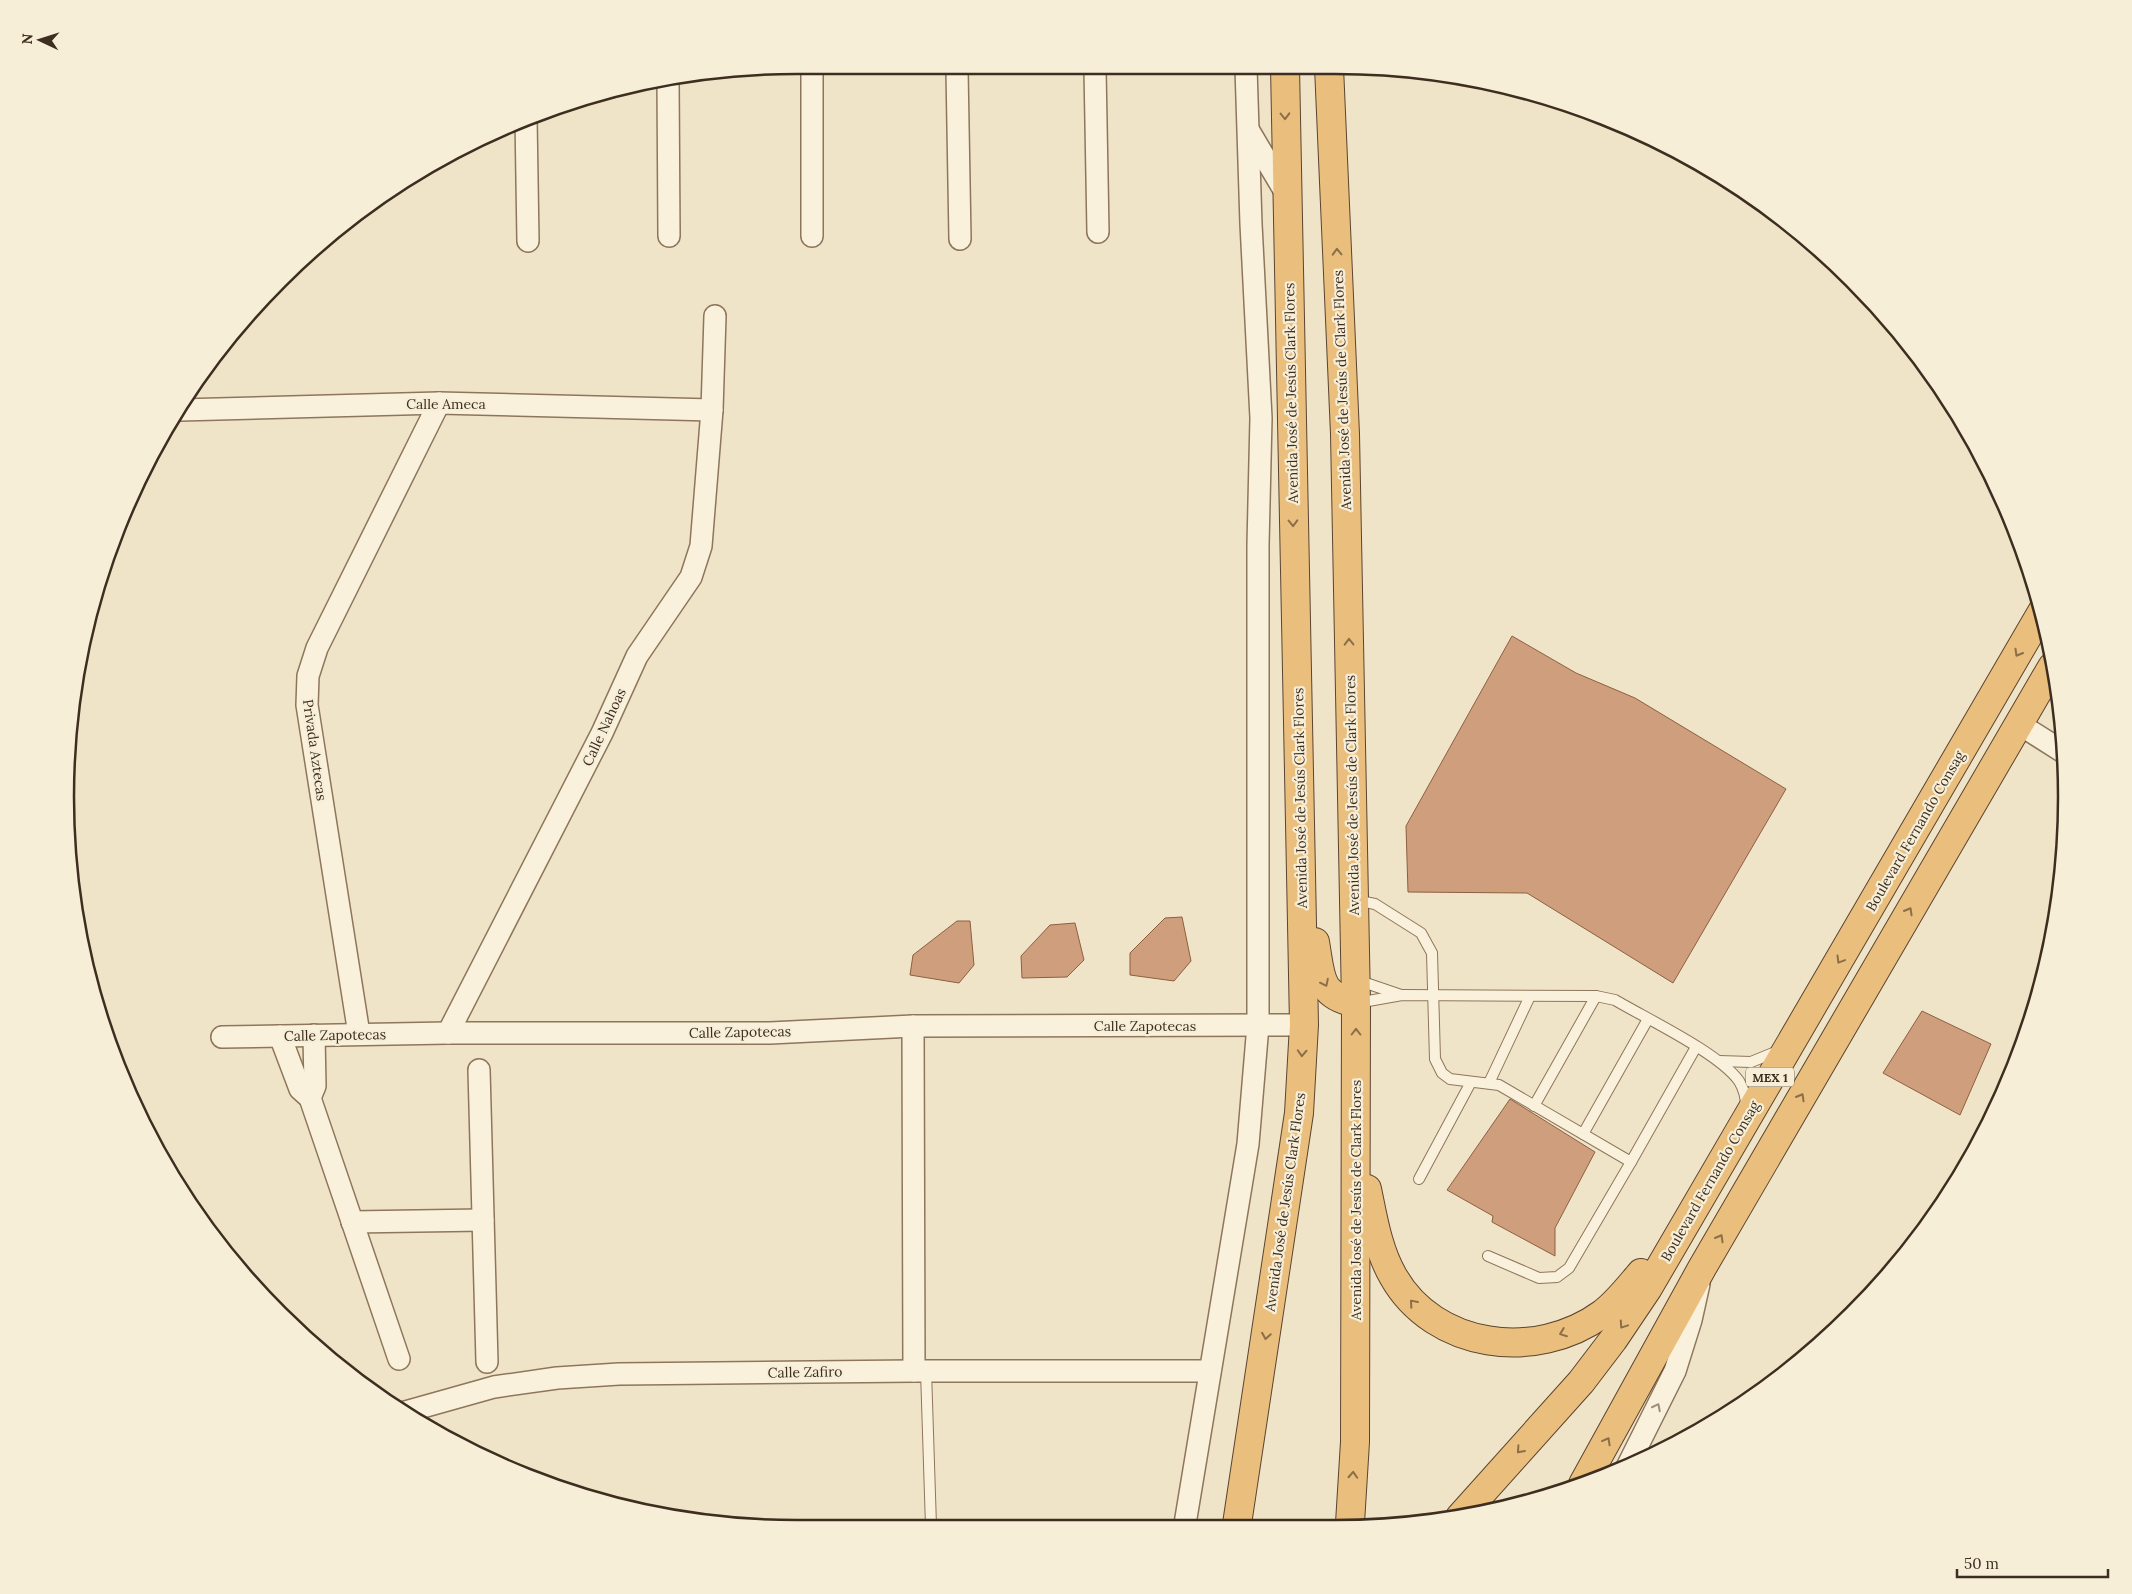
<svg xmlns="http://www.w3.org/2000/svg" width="2132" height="1594" viewBox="0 0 2132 1594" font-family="Lora,serif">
<rect width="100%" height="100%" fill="#f0e4c8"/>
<g fill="#cf9f7d" stroke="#8d5f41">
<path d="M1512 636 1576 673 1635 698 1786 789 1673 983 1527 893 1408 892 1406 826Z"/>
<path d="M1182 917 1191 961 1174 981 1130 975V953L1165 918Z"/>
<path d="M957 921H970L974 965 959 983 910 975 913 955Z"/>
<path d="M1075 923 1084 960 1067 977 1022 978 1021 956 1050 925Z"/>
<path d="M1922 1011 1991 1044 1960 1115 1883 1073Z"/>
<path d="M1510 1099 1595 1152 1555 1228V1256L1492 1222 1493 1216 1447 1190Z"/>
</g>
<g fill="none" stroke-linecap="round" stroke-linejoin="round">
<defs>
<g id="service">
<path d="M1355 900 1375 904 1421 933 1432 953 1435 1059 1442 1073 1450 1079 1499 1085 1631 1162 1696 1047"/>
<path d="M1357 980 1401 995"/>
<path d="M1357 1003 1402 995 1596 996 1615 1000C1647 1019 1719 1053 1739 1081 1744 1089 1746 1097 1746 1107"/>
<path d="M1719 1061 1751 1062 1778 1051"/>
<path d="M1489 1083 1530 996"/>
<path d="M1534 1106 1596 996"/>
<path d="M1583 1134 1648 1019"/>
<path d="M1419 1179 1471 1082"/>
<path d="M1488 1256 1539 1278 1557 1277 1569 1268 1631 1162"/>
<path d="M926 1371 931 1526"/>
</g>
<g id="minor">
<path d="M1095 69 1098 232"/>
<path d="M957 70 960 239"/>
<path d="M812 71V236"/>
<path d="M668 78 669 236"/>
<path d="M526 118 528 241"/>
<path d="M1249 131 1287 195"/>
<path d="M180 410 439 403 712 410"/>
<path d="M2019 724 2065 753"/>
<path d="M913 1026 914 1371"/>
<path d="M448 1033 602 733 637 656 691 577 701 546 712 410 715 316"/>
<path d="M359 1034 307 705 308 676 317 648 439 403"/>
<path d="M280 1036 300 1089 310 1098 399 1359"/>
<path d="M222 1037 448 1033H770L913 1026 1304 1025"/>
<path d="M479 1070 487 1362"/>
<path d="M310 1098 315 1086 314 1035"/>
<path d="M352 1222 483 1220"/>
<path d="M405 1412 494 1387 557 1378 619 1374 914 1371H1210"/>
<path d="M1627 1467 1675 1371 1691 1320 1699 1284"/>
<path d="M1185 1524 1248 1144 1258 1025V545L1261 418 1251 224 1246 68"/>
</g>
<g id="trunk">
<path d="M1329 67 1345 434 1356 1003 1355 1442 1350 1523"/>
<path d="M1315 942C1321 976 1318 996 1356 1003"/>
<path d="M1367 1189C1373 1218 1378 1250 1393 1276 1434 1349 1536 1362 1602 1314 1617 1303 1629 1287 1641 1273"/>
<path d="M1583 1484 1702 1268 2052 667"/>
<path d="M1460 1517 1581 1382 1613 1340 1648 1288 2043 610"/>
<path d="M1237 1524 1299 1113 1304 1025 1285 67"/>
</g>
</defs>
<use href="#service" stroke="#8d765c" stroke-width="12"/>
<use href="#minor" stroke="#8d765c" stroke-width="24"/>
<use href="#trunk" stroke="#5b4430" stroke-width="30"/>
<use href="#service" stroke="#faf1dc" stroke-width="10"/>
<use href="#minor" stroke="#faf1dc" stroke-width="21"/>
<use href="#trunk" stroke="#eabe7c" stroke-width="28"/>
</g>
<defs><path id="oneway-chevron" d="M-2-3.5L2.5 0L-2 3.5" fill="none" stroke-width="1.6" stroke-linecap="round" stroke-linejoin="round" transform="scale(1.25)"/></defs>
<g stroke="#8b6f49">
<use href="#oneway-chevron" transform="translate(1285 116) rotate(89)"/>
<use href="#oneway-chevron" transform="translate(1337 252) rotate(-92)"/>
<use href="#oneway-chevron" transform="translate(1293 523) rotate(89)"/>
<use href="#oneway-chevron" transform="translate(1349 642) rotate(-91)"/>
<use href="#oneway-chevron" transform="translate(2018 653) rotate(120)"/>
<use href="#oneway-chevron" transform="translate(1909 911) rotate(-60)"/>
<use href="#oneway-chevron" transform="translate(1840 960) rotate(121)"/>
<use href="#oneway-chevron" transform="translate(1325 983) rotate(64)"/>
<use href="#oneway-chevron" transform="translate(1356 1032) rotate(-90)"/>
<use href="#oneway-chevron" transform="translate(1302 1053) rotate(93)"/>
<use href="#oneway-chevron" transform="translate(1801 1097) rotate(-60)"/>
<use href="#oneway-chevron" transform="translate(1720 1238) rotate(-60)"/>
<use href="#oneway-chevron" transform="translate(1413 1303) rotate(-131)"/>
<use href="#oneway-chevron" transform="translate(1623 1325) rotate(124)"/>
<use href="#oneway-chevron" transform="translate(1563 1333) rotate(159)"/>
<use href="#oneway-chevron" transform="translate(1266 1336) rotate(99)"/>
<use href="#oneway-chevron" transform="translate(1607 1441) rotate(-61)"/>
<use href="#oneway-chevron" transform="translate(1520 1450) rotate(132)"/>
<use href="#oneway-chevron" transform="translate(1353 1475) rotate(-87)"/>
</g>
<use stroke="#9c907e" href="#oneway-chevron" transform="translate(1657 1407) rotate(-63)"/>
<g text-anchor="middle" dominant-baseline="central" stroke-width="4.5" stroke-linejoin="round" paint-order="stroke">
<rect fill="#f7eed8" stroke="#756857" stroke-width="1" x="1746" y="1067.5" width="48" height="19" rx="4"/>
<g font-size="12" font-weight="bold" fill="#3d2e20">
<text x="1770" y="1077">MEX 1</text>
</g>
<g font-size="14" fill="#3d2e20" stroke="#f7eed8">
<text transform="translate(1342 390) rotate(-92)">Avenida José de Jesús de Clark Flores</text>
<text transform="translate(1291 393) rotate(-91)">Avenida José de Jesús Clark Flores</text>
<text x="446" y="404">Calle Ameca</text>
<text transform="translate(604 727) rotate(-65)">Calle Nahoas</text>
<text transform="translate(315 750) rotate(82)">Privada Aztecas</text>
<text transform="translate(1352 795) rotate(-91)">Avenida José de Jesús de Clark Flores</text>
<text transform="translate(1300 798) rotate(-91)">Avenida José de Jesús Clark Flores</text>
<text transform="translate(1915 831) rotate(-60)">Boulevard Fernando Consag</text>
<text x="1145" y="1026">Calle Zapotecas</text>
<text transform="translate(740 1032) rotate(-1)">Calle Zapotecas</text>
<text transform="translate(335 1035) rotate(-1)">Calle Zapotecas</text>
<text transform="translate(1710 1181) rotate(-60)">Boulevard Fernando Consag</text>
<text transform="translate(1356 1200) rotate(-90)">Avenida José de Jesús de Clark Flores</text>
<text transform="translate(1285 1202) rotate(-82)">Avenida José de Jesús Clark Flores</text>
<text transform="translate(805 1372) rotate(-1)">Calle Zafiro</text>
</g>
</g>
<path d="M0 0H2132V1594H0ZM797 74H1335A723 723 0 0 1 2058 797V797A723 723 0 0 1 1335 1520H797A723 723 0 0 1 74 797V797A723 723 0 0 1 797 74Z" fill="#f7eed8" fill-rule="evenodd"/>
<path fill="none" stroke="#3d2e20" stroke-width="2.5" d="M797 74H1335A723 723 0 0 1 2058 797V797A723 723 0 0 1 1335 1520H797A723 723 0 0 1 74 797V797A723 723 0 0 1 797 74Z"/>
<g transform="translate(40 40) rotate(274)" stroke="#f7eed8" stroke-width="4" paint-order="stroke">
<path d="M0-4L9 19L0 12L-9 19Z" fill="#3d2e20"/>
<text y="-8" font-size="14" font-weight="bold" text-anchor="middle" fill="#3d2e20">N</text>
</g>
<path d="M1957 1569v8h151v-8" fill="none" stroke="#3d2e20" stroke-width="2.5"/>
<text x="1964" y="1569" font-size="15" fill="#3d2e20" stroke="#f7eed8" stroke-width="4" paint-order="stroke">50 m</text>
</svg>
